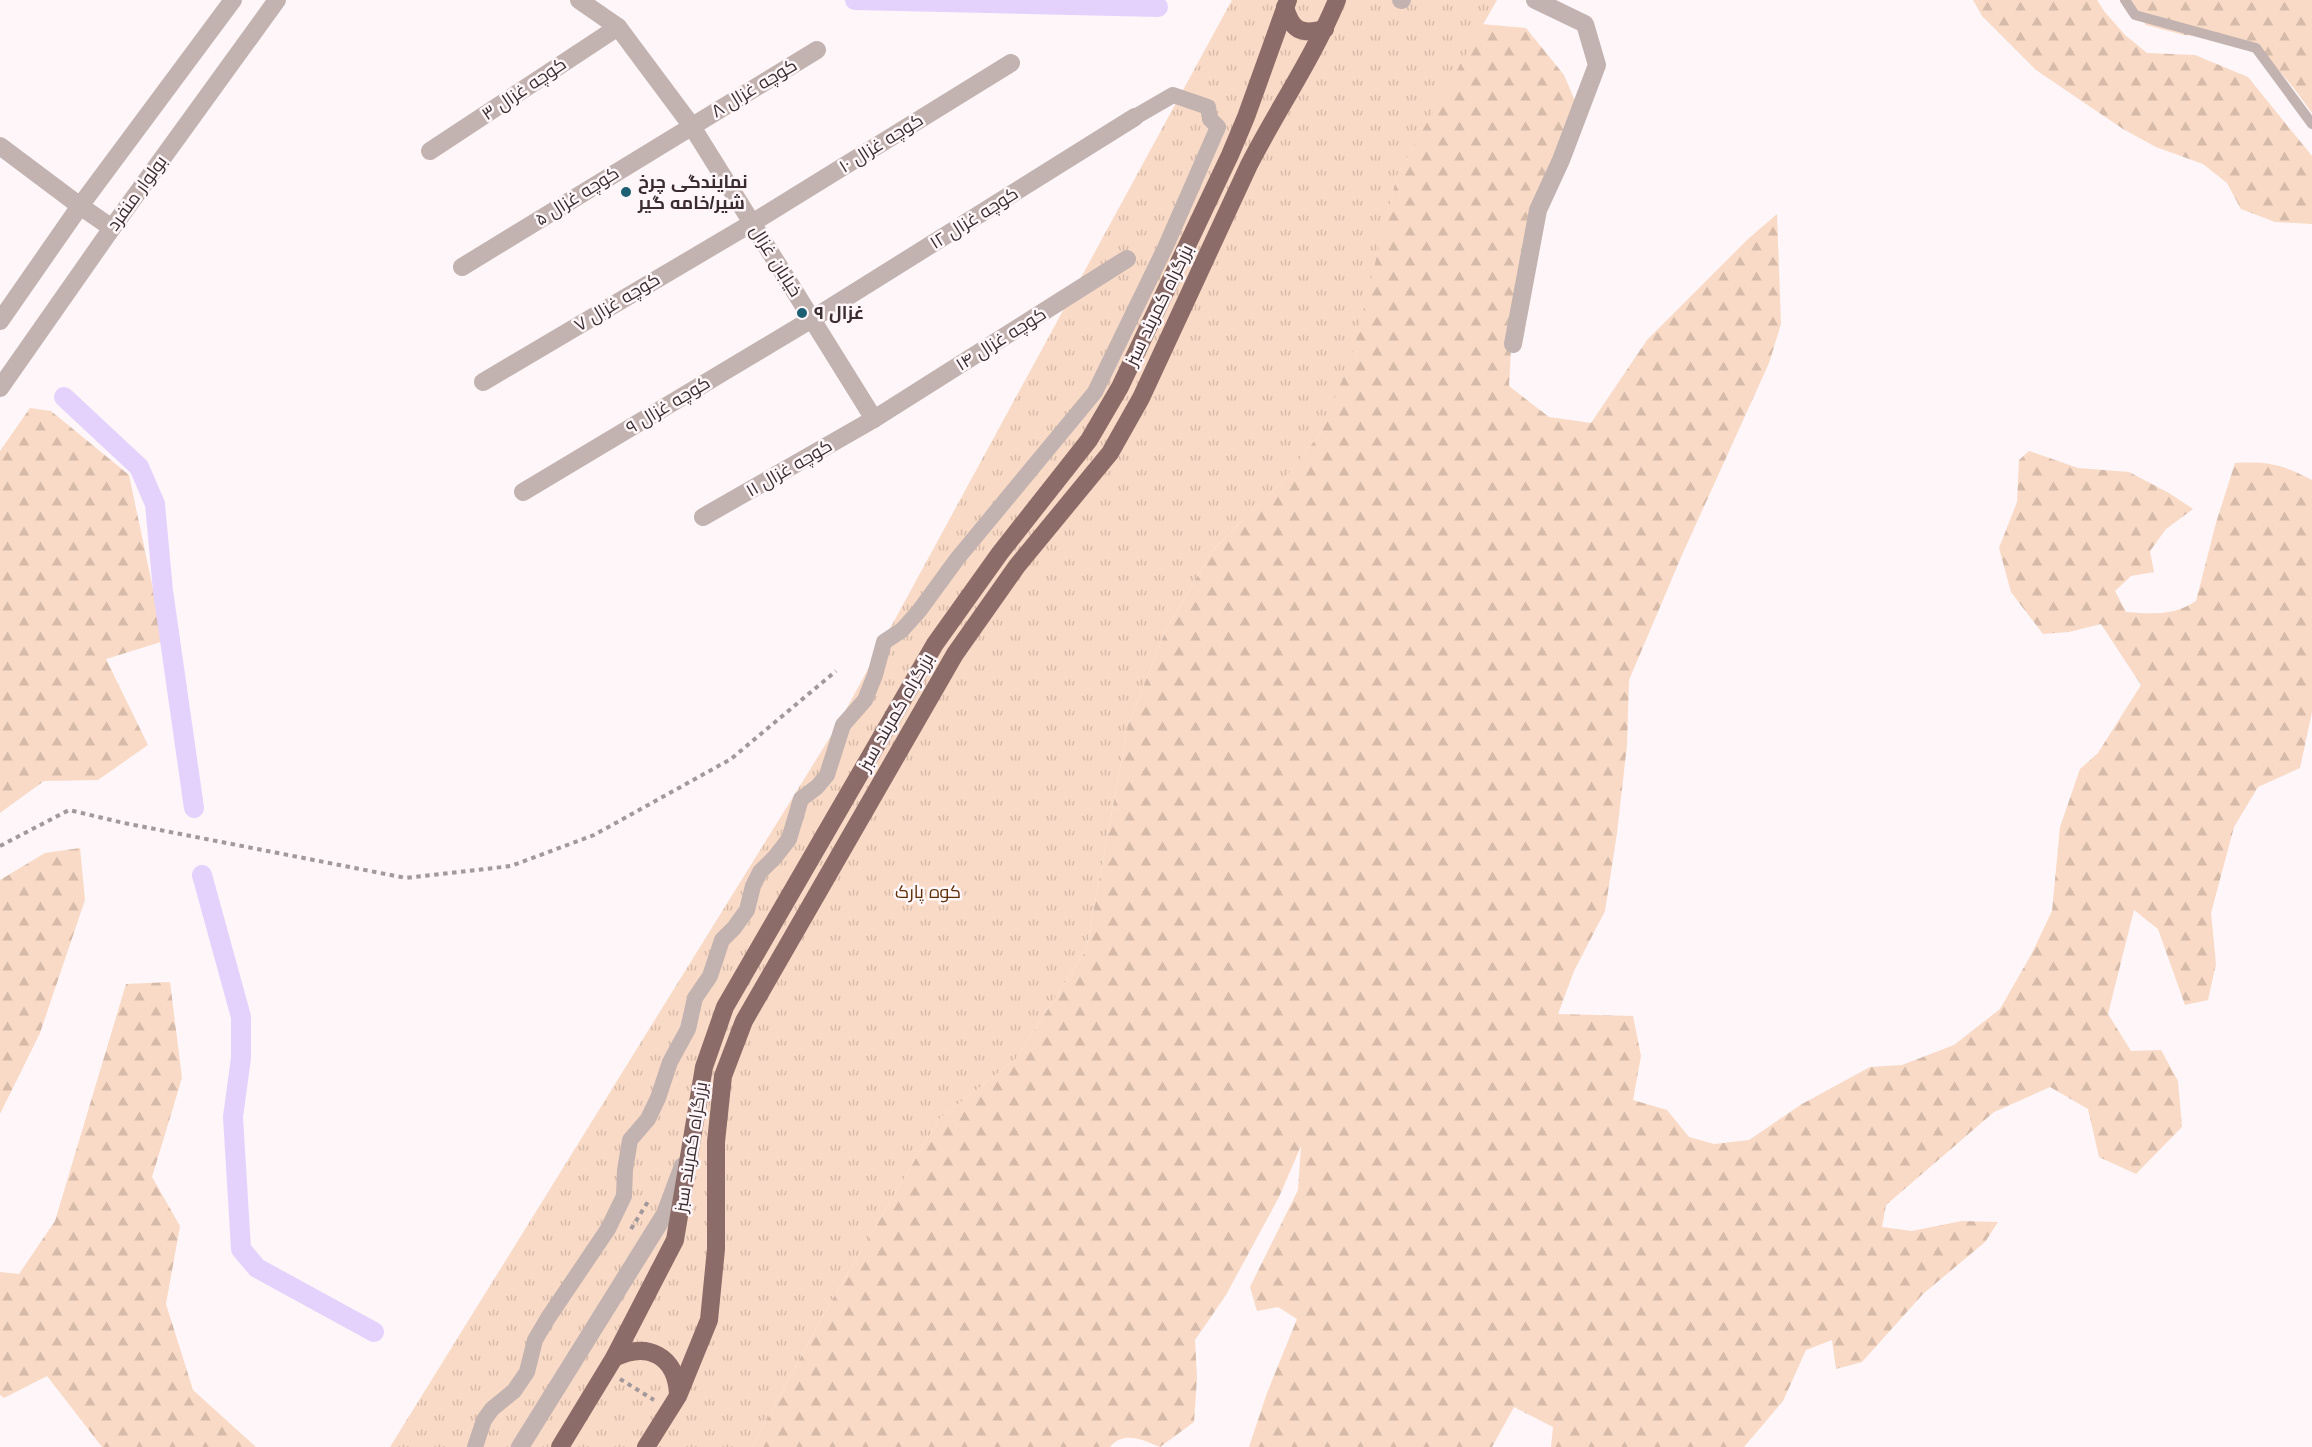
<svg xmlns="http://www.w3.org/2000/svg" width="2312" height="1447" viewBox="0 0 2312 1447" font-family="Helvetica,Cairo,sans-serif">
<defs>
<pattern id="forest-firs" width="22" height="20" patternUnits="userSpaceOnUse" patternTransform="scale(1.5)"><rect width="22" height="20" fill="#f9dac6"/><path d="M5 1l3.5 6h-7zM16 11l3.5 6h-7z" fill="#d6bbaa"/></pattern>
<pattern id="park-tufts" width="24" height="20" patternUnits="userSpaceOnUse" patternTransform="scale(1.5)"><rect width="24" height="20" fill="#f9dac6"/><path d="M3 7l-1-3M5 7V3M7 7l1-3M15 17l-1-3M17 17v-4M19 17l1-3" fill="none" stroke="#d6bbaa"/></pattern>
</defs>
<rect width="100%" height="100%" fill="#fef6f8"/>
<g fill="url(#forest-firs)">
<path d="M1973 0H2097L2104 11 2125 35 2147 53 2195 55 2248 77 2312 156V224L2275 222 2241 209 2227 183 2203 164 2156 147 2123 129 2036 70 1982 16Z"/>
<path d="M2129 0H2312V113L2293 87 2271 62 2222 37 2184 35 2146 25Z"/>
<path d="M1481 24 1526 28 1564 75 1581 115 1514 294 1509 386 1549 417 1591 423 1647 340 1748 239 1777 214 1781 324 1769 363 1682 555 1629 680 1627 745 1617 833 1605 911 1574 971 1558 1014 1633 1016 1641 1056 1633 1100 1667 1110 1689 1137 1714 1144 1749 1140 1802 1104 1870 1067 1902 1065 1954 1045 2000 1009 2031 955 2052 911 2060 827 2080 769 2098 753 2141 685 2101 624 2069 632 2043 634 2011 592 1999 548 2017 502 2019 460 2029 451 2078 468 2129 472 2169 493 2193 509 2166 529 2150 551 2154 572 2131 576 2115 591 2126 612C2152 614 2174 616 2196 601L2216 523 2235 463C2269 461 2283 465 2312 480V712L2300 768 2258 787 2234 827 2211 913 2216 964 2208 1000 2185 1005 2158 929 2134 910 2108 1014 2131 1051 2161 1050 2178 1081 2182 1127 2136 1174 2099 1157 2088 1109 2050 1087 1994 1112 1886 1205 1882 1227 1912 1231 1962 1221 1998 1222 1985 1242 1923 1294 1862 1362 1836 1369 1832 1340 1806 1350 1783 1401 1744 1447H1551L1553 1427 1514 1407 1492 1447H1249L1267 1393 1297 1319 1278 1307 1257 1311 1250 1287 1298 1190 1301 1146 1279 1197 1226 1295 1195 1340 1197 1378 1194 1422 1160 1447C1144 1440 1123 1430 1110 1447H752L825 1312 939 1119 1015 1060 1086 950 1128 725 1165 632 1212 551 1282 482 1321 432 1375 261 1397 175Z"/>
<path d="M30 408 51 411 129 475 164 641 106 659 148 745 98 780 44 781 0 813V451Z"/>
<path d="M80 848 85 900 40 1033 0 1114V880L45 853Z"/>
<path d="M170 982 182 1078 152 1177 180 1226 166 1304 193 1390 256 1447H102L47 1376 4 1398 0 1395V1272L19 1274 55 1221 126 984Z"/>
</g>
<path fill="url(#park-tufts)" d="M1232 0H1497L1397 175 1352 356 1321 432 1282 482 1212 551 1165 632 1128 725 1086 950 1015 1060 939 1119 825 1312 752 1447H390L837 726Z"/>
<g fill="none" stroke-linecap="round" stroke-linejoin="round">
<g stroke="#e4d2fd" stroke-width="20">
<path d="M855 0 1158 7"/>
<path d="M64 397 139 467 155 504 163 591 194 808"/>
<path d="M202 875 241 1017V1058L233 1117 241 1249 257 1268 374 1332"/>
</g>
<g stroke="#a3989b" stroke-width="4" stroke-dasharray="4.5 4.5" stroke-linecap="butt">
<path d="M0 846 69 810 124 823 406 878 511 866 594 835 731 759 836 671"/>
<path d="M631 1229 649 1200"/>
<path d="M620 1379 654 1400"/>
</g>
<path stroke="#c2b2b0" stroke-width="10" d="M2125 0 2135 15 2256 48 2312 124"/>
<path stroke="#c2b2b0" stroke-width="16" d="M475 1447 484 1420 492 1409 514 1391 527 1372 535 1340 548 1318 608 1229 624 1196 625 1170 630 1140 648 1119 658 1098 670 1062 688 1029 695 998 710 976 722 940 734 928 747 910 753 886 760 872 775 857 789 839 801 799 817 787 827 775 843 725 865 700 875 675 884 642 902 630 919 611 957 559 1095 392 1165 248 1218 127 1210 119 1208 107 1173 95 1135 117"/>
<g stroke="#c2b2b0" stroke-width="18">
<path d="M579 0 618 27 691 125 874 419"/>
<path d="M1401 0H1402"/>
<path d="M0 146 80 206"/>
<path d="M430 151 618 27"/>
<path d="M462 267 817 50"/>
<path d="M1513 344 1538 210 1561 160 1597 65 1585 24 1535 0"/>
<path d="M483 382 752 223 1011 63"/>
<path d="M523 492 812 319 1135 117"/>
<path d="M703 517 874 419 1127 259"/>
</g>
<g stroke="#c2b2b0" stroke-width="18">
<path d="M80 206 112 228"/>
<path d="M0 321 80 206 233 0"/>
<path d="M0 388 112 228 277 0"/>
<path d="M520 1447 665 1214 683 1166"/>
</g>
<g stroke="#8b6c68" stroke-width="18">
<path d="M1285 7C1292 31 1301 35 1325 29"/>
<path d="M614 1358C648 1341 676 1356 678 1394"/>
<path d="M560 1447 614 1358 675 1240 704 1067 725 1007 935 644 1000 553 1089 440 1120 387 1230 155 1246 117 1288 0"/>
<path d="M646 1447 678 1396 709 1320 716 1249V1142L723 1076 744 1021 955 654 1017 566 1110 453 1141 398 1249 165C1277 110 1313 58 1337 0"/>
</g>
</g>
<g fill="#1d6073" stroke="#fef6f8" stroke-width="2">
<circle cx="626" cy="192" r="6"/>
<circle cx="802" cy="313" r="6"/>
</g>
<g text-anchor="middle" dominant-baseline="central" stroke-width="5" stroke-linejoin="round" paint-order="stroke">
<g font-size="18" fill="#3a2c30" stroke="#fef6f8">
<text transform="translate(754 88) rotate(-31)">کوچه غزال ۸</text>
<text transform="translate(524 89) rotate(-34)">کوچه غزال ۳</text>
<text transform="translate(881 143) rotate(-32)">کوچه غزال ۱۰</text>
<text transform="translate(137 193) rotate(-54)">بولوار منفرد</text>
<text transform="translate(577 196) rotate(-32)">کوچه غزال ۵</text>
<text transform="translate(974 218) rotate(-32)">کوچه غزال ۱۲</text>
<text transform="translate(776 261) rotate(58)">خیابان غزال</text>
<text transform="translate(617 302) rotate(-31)">کوچه غزال ۷</text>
<text transform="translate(1159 305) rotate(-64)">بزرگراه کمربند سبز</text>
<text transform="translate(1001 339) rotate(-32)">کوچه غزال ۱۴</text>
<text transform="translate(668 405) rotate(-31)">کوچه غزال ۹</text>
<text transform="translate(789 468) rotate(-30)">کوچه غزال ۱۱</text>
<text transform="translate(896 712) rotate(-60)">بزرگراه کمربند سبز</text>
<text transform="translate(691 1147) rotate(-81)">بزرگراه کمربند سبز</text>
</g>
<g font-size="18" font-weight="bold" fill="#3a2c30" stroke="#fef6f8" text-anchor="start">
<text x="638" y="182">نمایندگی چرخ<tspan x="638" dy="21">شیر/خامه گیر</tspan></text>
<text x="814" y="313">غزال ۹</text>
</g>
<g font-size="18" fill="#5e2e04" stroke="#fef6f8">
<text x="928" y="892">کوه پارک</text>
</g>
</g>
</svg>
